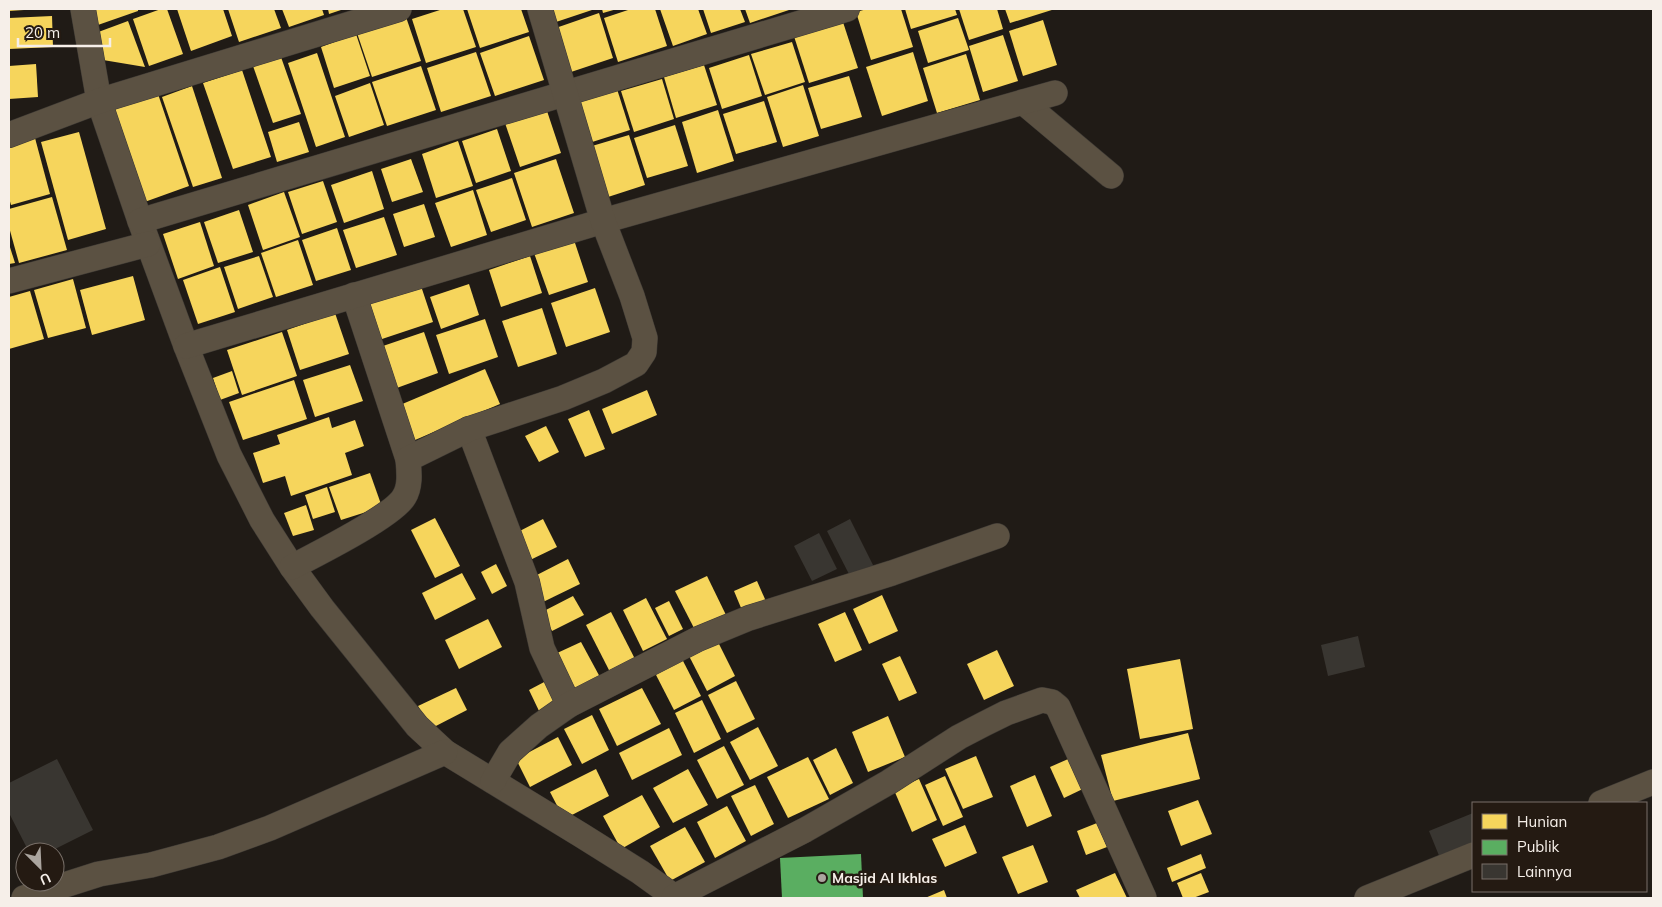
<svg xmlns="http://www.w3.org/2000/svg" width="1662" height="907" viewBox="0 0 1662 907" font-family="Mulish,sans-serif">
<rect width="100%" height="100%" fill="#201b16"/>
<g fill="#f6d55c">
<path d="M9 9H24V10L9 11Z"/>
<path d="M89 9H138V11L95 26Z"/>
<path d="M161 9H167L183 54 149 66 133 19Z"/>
<path d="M177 9H223L232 36 191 51Z"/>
<path d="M228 9H274L281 28 239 42Z"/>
<path d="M282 9H322L324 15 289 27Z"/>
<path d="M328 9H344L329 14Z"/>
<path d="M443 9H463L476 47 426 63 412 19Z"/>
<path d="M467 9H521L529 32 480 48Z"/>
<path d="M545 9H595L550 24Z"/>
<path d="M602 9H617L603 13Z"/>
<path d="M631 9H655L667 46 618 62 604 18Z"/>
<path d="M660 9H698L707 34 673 46Z"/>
<path d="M703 9H740L745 22 711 33Z"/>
<path d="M745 9H792L750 23Z"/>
<path d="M867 9H901L913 47 871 60 856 12Z"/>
<path d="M905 9H955L957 15 911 29Z"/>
<path d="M959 9H997L1003 29 969 40Z"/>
<path d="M1005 9H1055L1010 23Z"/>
<path d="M599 13 613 58 565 74 550 30Z"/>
<path d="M52 16 53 47 9 49V18Z"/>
<path d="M841 16 858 68 809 83 792 30Z"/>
<path d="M406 17 421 61 372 77 357 33Z"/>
<path d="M958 18 969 50 928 63 918 31Z"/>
<path d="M1043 20 1057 65 1023 76 1009 31Z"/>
<path d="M128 21 145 67 103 60 93 34Z"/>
<path d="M356 34 370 76 334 88 321 47Z"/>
<path d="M1003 35 1018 81 983 92 969 46Z"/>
<path d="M529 36 544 80 495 96 480 53Z"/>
<path d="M792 42 805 82 765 95 751 54Z"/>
<path d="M476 52 491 96 441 112 427 68Z"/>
<path d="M913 52 928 101 882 116 866 67Z"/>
<path d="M317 53 345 137 316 147 288 63Z"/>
<path d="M966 54 980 100 937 113 923 68Z"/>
<path d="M749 55 762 96 722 109 709 68Z"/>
<path d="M281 57 301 114 273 123 253 66Z"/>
<path d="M36 64 38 97 9 99V66Z"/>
<path d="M704 65 717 105 676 118 664 77Z"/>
<path d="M421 66 436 110 387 126 372 82Z"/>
<path d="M242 70 271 157 233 169 203 83Z"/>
<path d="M849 76 862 117 821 129 808 88Z"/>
<path d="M662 79 674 119 634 132 621 91Z"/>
<path d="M370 83 384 125 349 137 335 96Z"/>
<path d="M803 85 819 136 783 147 767 97Z"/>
<path d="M192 86 222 178 193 187 162 97Z"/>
<path d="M617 89 630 130 589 143 576 102Z"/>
<path d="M157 91 189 186 139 204 107 107Z"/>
<path d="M764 101 777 142 736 154 723 114Z"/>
<path d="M545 105 561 153 520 167 504 120Z"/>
<path d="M718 110 734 161 697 173 682 122Z"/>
<path d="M299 122 309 152 277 162 268 132Z"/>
<path d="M675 125 688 166 647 178 634 138Z"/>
<path d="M497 129 511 171 476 183 462 141Z"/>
<path d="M79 132 106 229 68 240 41 142Z"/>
<path d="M629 135 645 185 608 197 592 146Z"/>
<path d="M35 138 50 194 11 205 9 198V145Z"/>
<path d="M458 141 473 186 436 198 422 154Z"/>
<path d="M411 159 423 192 392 202 381 169Z"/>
<path d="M556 159 574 213 532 227 514 173Z"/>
<path d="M372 171 384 209 344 223 331 185Z"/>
<path d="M512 178 526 220 491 232 476 190Z"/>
<path d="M323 181 337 222 302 234 288 192Z"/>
<path d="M473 190 487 235 451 247 435 203Z"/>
<path d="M284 192 300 237 263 250 248 205Z"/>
<path d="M52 197 67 250 19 263 9 227V209Z"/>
<path d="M424 204 435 237 404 247 393 214Z"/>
<path d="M239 210 253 252 218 263 204 222Z"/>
<path d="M384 217 397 255 356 268 343 230Z"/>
<path d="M200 222 214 266 178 279 163 234Z"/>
<path d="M337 228 351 270 316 281 302 240Z"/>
<path d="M298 240 313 285 276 297 261 253Z"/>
<path d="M574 240 588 282 549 295 534 253Z"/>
<path d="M9 244 15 263 9 264Z"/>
<path d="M259 256 273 297 238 309 224 267Z"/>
<path d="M530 256 542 293 501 307 489 270Z"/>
<path d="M220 267 235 312 198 324 183 280Z"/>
<path d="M133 276 145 320 92 335 80 290Z"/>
<path d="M73 279 86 328 48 338 34 290Z"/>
<path d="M420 283 433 322 373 342 359 303Z"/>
<path d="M469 284 479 315 441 329 430 297Z"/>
<path d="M595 288 610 332 566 347 551 303Z"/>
<path d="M30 291 44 339 9 349V297Z"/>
<path d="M542 308 557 354 518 367 502 321Z"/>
<path d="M335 313 349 354 300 370 287 330Z"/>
<path d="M485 319 498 357 449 374 436 335Z"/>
<path d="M282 332 297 376 242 395 227 350Z"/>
<path d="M424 332 438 373 394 389 380 347Z"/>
<path d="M350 365 363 401 315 417 303 380Z"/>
<path d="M485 369 500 404 415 440 400 405Z"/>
<path d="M232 371 239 393 220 400 213 378Z"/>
<path d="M294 380 307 419 243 440 229 402Z"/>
<path d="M647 390 657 415 612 434 602 409Z"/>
<path d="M589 410 605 449 585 457 568 419Z"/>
<path d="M329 417 332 428 355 420 364 446 345 453 352 475 291 496 285 476 263 483 253 453 280 444 277 435Z"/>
<path d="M546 426 559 452 539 462 525 436Z"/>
<path d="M370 473 382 507 341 520 329 487Z"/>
<path d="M327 487 335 512 313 519 305 495Z"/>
<path d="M306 505 314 530 293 536 284 513Z"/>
<path d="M435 518 460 566 435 578 411 530Z"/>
<path d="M543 519 557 547 526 562 512 535Z"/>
<path d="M568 559 580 584 543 602 531 578Z"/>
<path d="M496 564 507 586 492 594 481 572Z"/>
<path d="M462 573 476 599 435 620 422 593Z"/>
<path d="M707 576 726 615 695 630 675 591Z"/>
<path d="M757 581 768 606 744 615 734 591Z"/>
<path d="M882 595 898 631 869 644 853 609Z"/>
<path d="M573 596 584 615 552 631 542 612Z"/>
<path d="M646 598 667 639 643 651 623 610Z"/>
<path d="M669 601 683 629 669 636 655 608Z"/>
<path d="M611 612 636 661 611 674 586 625Z"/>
<path d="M845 612 862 650 835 662 818 624Z"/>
<path d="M488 619 502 647 459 669 445 640Z"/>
<path d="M716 638 735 676 707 691 687 652Z"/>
<path d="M581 642 601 679 574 693 555 654Z"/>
<path d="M997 650 1014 686 984 700 967 664Z"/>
<path d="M900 656 917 693 899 701 882 664Z"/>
<path d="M681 657 701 696 674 710 654 671Z"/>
<path d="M1180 659 1193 729 1140 739 1127 669Z"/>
<path d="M548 680 560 704 540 713 529 690Z"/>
<path d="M736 681 755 719 727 733 708 695Z"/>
<path d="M456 688 467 710 430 729 418 706Z"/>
<path d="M642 688 661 724 617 746 599 709Z"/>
<path d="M702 700 721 739 694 753 675 713Z"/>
<path d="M592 715 609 750 582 764 564 729Z"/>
<path d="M888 716 905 757 868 772 852 732Z"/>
<path d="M758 727 778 766 750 780 730 742Z"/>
<path d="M669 728 682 755 632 780 619 753Z"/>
<path d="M1188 733 1200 779 1113 801 1101 755Z"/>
<path d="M558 737 572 765 530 787 516 759Z"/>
<path d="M724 746 744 785 717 799 697 760Z"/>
<path d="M836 748 853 783 830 795 813 760Z"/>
<path d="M976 756 993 797 963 809 945 769Z"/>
<path d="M1075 756 1089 786 1064 798 1050 767Z"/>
<path d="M808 757 829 799 788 818 767 777Z"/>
<path d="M596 769 609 796 564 819 550 792Z"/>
<path d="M688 769 708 805 673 823 653 788Z"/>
<path d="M1035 775 1052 816 1027 827 1010 786Z"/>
<path d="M945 776 963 817 943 826 925 785Z"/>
<path d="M919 779 937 820 912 832 894 790Z"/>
<path d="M755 785 774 824 751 836 731 796Z"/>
<path d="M642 795 660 827 621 849 603 816Z"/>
<path d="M1198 800 1212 834 1181 846 1168 811Z"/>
<path d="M727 806 746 841 715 858 697 822Z"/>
<path d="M1097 823 1107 847 1086 855 1077 831Z"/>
<path d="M965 825 977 853 945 867 932 839Z"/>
<path d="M685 827 705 862 670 881 650 846Z"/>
<path d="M1033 845 1048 882 1018 894 1002 857Z"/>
<path d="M1201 854 1206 868 1172 882 1167 868Z"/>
<path d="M1115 873 1127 898H1080L1076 890Z"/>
<path d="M1201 873 1209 892 1193 898H1183L1177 883Z"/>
<path d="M944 890 947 898H925Z"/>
</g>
<path fill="#5aae61" d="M861 854 863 898H782L780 858Z"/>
<g fill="#393631">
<path d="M850 519 875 569 852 580 827 531Z"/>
<path d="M819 533 837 569 812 581 794 546Z"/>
<path d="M1358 636 1365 667 1328 676 1321 645Z"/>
<path d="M57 759 93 830 49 852H29L9 813V783Z"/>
<path d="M1473 813V844L1440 858 1429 831Z"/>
</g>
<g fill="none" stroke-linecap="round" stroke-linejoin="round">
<defs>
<g id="minor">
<path d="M83 9 99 101 140 221 186 346 229 455 262 520 292 567 322 608 417 726 445 752 581 835 640 872 676 898"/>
<path d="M1023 102 1111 176"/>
<path d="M9 135 99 101 399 9"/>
<path d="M140 221 847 9"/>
<path d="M9 281 148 244"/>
<path d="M354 295 408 459"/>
<path d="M186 346 603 221 1055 93"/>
<path d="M469 429 527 582 542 648 569 705"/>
<path d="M292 567C315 555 393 516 404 497 411 486 409 471 408 459L469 429 563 398 604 381 636 364 644 352 645 338 632 296 603 221 540 9"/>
<path d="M493 781 510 752 539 726 569 705 698 639 749 618 892 573 997 536"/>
<path d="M1601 803 1653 782"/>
<path d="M674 897 805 830 889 782 959 737 984 724 1006 713 1042 700 1052 702 1058 707 1144 898"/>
<path d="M24 898 99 874 151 865 218 847 270 828 445 752"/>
<path d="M1367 898 1473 855"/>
</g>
</defs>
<use href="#minor" stroke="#3d3934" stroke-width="26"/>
<use href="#minor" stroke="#5b5142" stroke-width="25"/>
</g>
<circle fill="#aba59f" stroke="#241a12" stroke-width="2" cx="822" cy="878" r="5"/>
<g text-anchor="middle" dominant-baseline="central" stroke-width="5" stroke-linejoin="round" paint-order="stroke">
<g font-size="14" font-weight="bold" fill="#f6efe9" stroke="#241a12" text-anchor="start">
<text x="832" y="878">Masjid Al Ikhlas</text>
</g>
</g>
<rect width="1662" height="907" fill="none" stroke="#f6efe9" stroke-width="20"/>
<rect x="1472" y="802" width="175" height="90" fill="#241a12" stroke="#786f68"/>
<rect x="1482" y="814" width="25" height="15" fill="#f6d55c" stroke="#786f68"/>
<text x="1517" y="827" font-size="15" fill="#f6efe9">Hunian</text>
<rect x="1482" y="840" width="25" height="15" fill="#5aae61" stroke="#786f68"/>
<text x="1517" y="852" font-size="15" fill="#f6efe9">Publik</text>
<rect x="1482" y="864" width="25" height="15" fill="#393631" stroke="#786f68"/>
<text x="1517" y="877" font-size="15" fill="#f6efe9">Lainnya</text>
<g transform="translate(40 867) rotate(156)"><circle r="24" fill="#241a12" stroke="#786f68"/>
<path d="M0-4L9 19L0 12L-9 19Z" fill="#aba59f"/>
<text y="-8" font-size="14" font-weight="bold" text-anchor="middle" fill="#f6efe9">U</text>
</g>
<path d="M18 38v8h92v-8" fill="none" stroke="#f6efe9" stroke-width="2.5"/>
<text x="25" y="38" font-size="15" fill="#f6efe9" stroke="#241a12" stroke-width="4" paint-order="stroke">20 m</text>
</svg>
